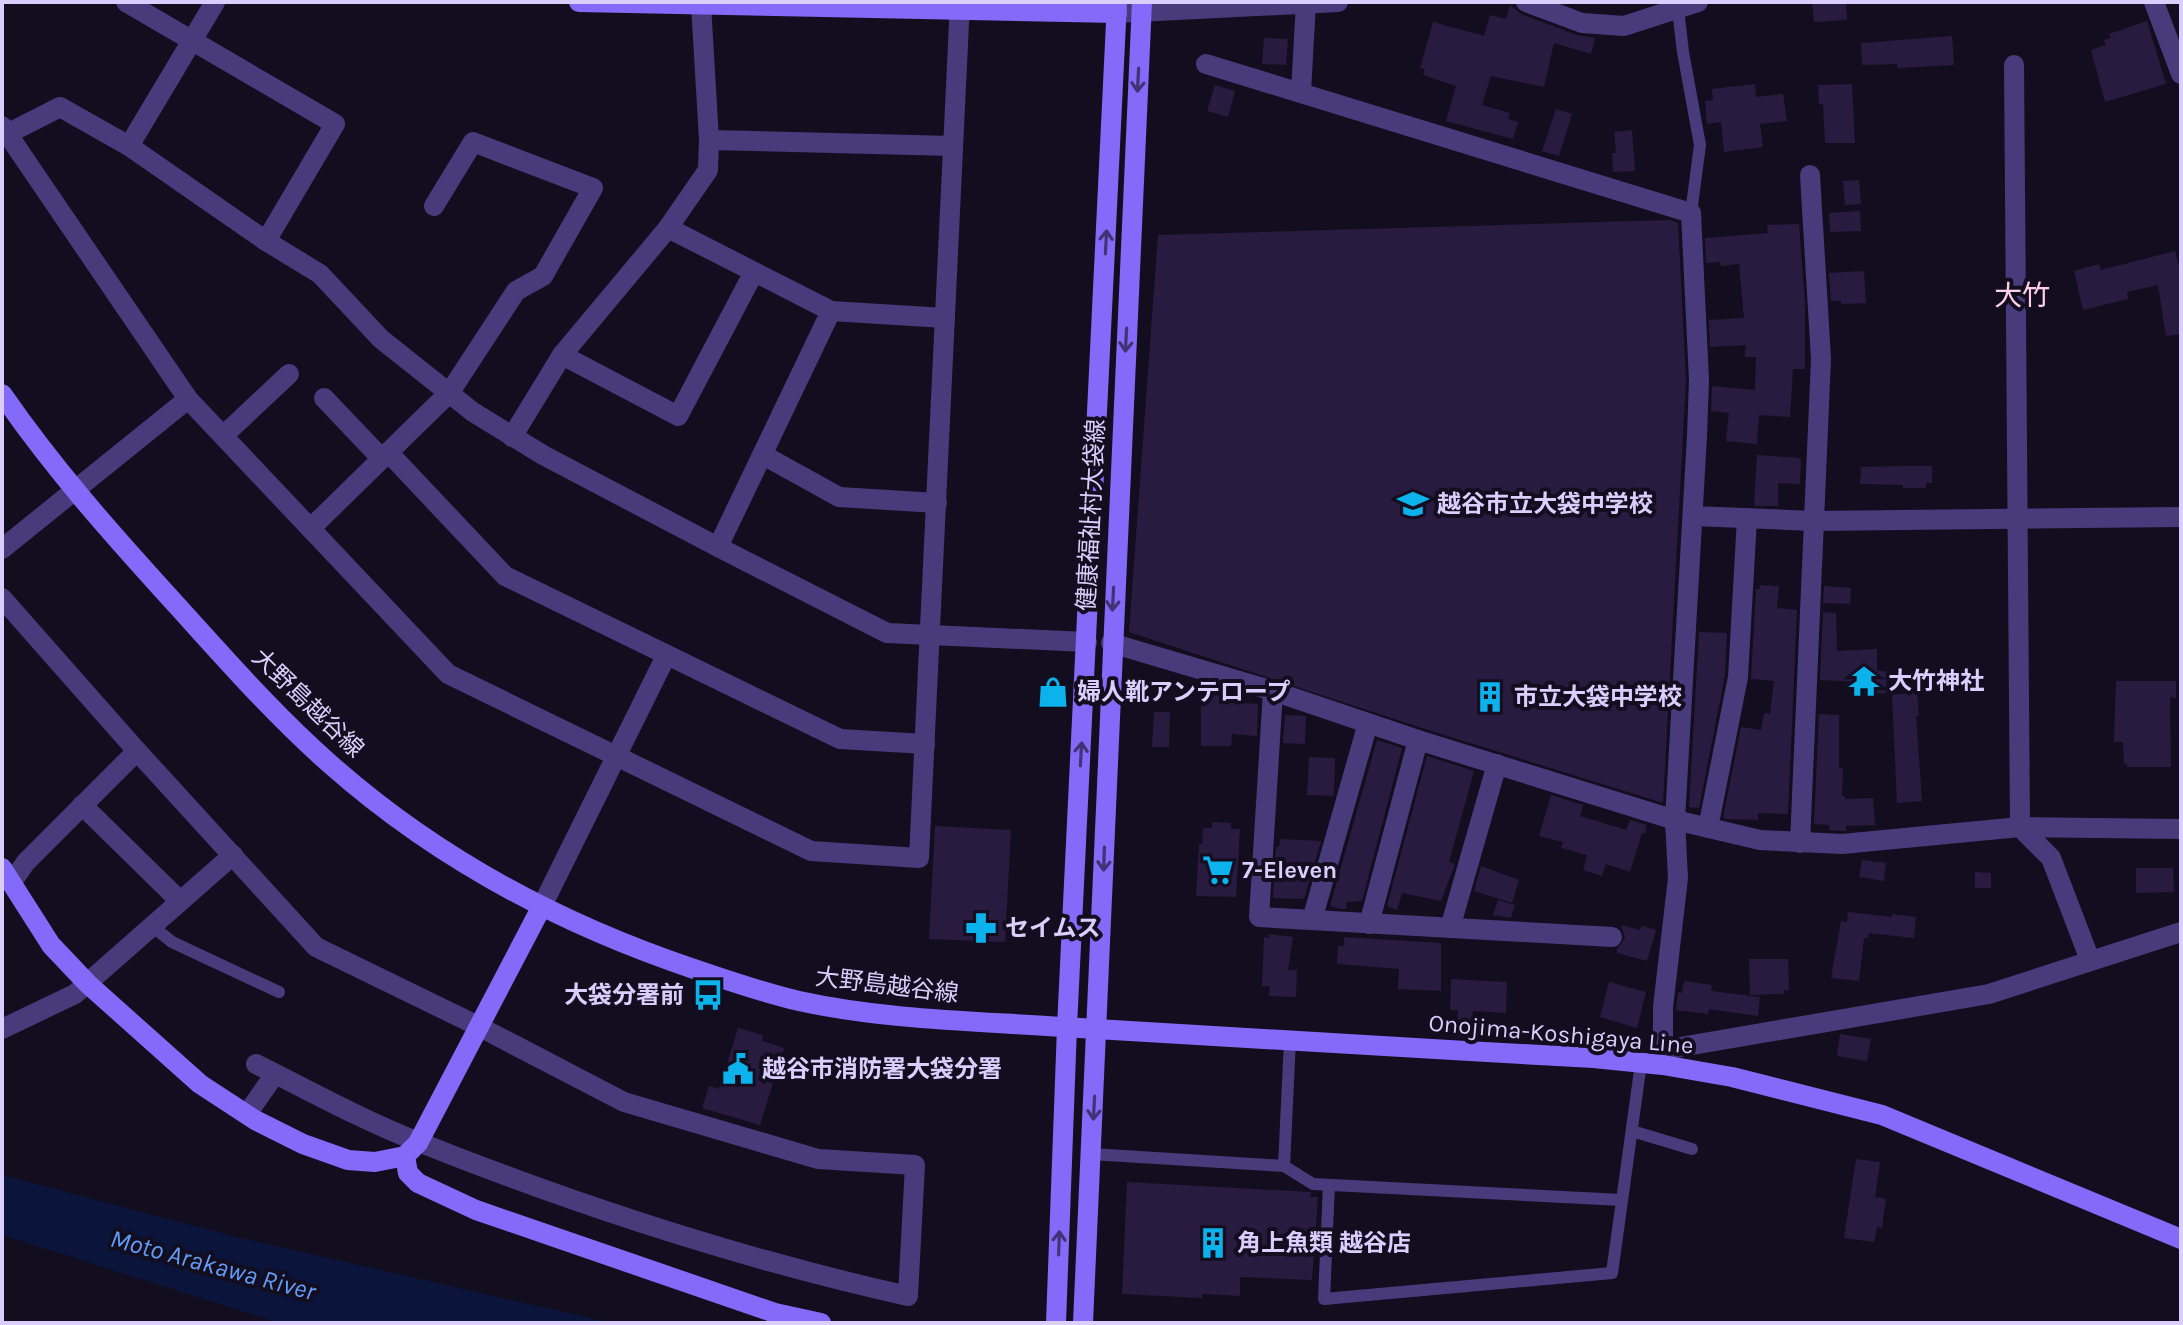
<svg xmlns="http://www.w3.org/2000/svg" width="2183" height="1325" viewBox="0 0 2183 1325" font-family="Karla,'Noto Sans JP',sans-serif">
<rect width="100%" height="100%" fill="#130e1f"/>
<path fill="#0b153b" d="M2 1175 236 1237 612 1323H280L2 1235Z"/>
<g fill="#281b3f">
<path d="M1812 2H1846L1847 20 1814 22Z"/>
<path d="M1510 5 1521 14 1577 35 1595 38 1591 54 1554 43 1544 87 1491 76 1482 105 1510 113 1508 119 1518 122 1513 139 1446 121 1456 86 1423 75 1425 69 1420 68 1433 22 1484 36 1490 15 1506 19Z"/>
<path d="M2147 21 2166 84 2105 102 2091 50 2106 45 2104 40 2111 38 2109 34Z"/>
<path d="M1952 36 1954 65 1897 68V64L1862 65 1861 43Z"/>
<path d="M1264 38 1288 39 1286 65 1262 64Z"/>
<path d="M1755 84 1756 97 1783 94 1787 121 1760 124 1763 147 1724 152 1721 122 1707 124 1705 101 1713 100 1712 89Z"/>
<path d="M1852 84 1855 143H1825L1823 104H1819L1818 85Z"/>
<path d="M1215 85 1235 91 1228 117 1207 111Z"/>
<path d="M1556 109 1572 114 1559 156 1542 151Z"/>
<path d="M1632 130 1635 171 1613 172 1612 153H1616L1614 132Z"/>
<path d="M1859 180 1861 204 1845 205 1843 181Z"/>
<path d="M1860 211 1861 231 1830 232 1829 213Z"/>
<path d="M1670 220 1678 223 1686 380 1663 803 1422 728 1129 632 1158 235Z"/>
<path d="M1799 224 1805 303V369H1793L1790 417 1759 415 1757 444 1726 441 1729 413 1711 411 1712 386 1755 390 1756 357H1745L1746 345 1710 347 1709 320 1744 318 1739 264 1721 266 1720 262 1706 263 1705 238 1768 233 1767 225Z"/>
<path d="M2175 251 2181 274V334L2166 336 2158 285 2127 292 2128 299 2083 310 2074 271 2099 264 2101 270Z"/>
<path d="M1864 271 1866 303 1841 304V301H1831L1829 273Z"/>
<path d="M1757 455 1801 458 1800 484 1778 483V506H1754Z"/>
<path d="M1903 466H1932V483H1926V488H1903V485L1860 484 1861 467Z"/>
<path d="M1760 585 1779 586 1777 608 1797 610 1788 814 1758 813V820L1727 819 1723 818 1741 727 1761 730 1764 713 1770 714 1774 681 1751 679 1756 589H1760Z"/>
<path d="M1824 586 1851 588 1850 604 1823 603Z"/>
<path d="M1823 612 1836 613 1837 651 1877 649V671H1886L1887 693 1864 694 1863 682 1820 680Z"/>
<path d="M1699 632 1727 633 1725 675 1699 808 1689 807Z"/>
<path d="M2116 681H2176V698L2170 697 2171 767H2127V764H2124L2123 742H2114Z"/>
<path d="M1917 692 1919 716H1916L1922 801 1897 803 1892 695Z"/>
<path d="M1205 695 1232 696V702L1258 704 1257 736 1232 734 1231 746H1201V706H1204Z"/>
<path d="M1154 712H1170L1169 747H1152Z"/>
<path d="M1819 714 1839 715V768H1843L1842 796H1845V799L1873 798 1875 825 1846 826V831H1842L1829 830V825L1814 824Z"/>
<path d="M1285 715 1306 716 1305 744 1283 743Z"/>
<path d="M1377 740 1402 748 1362 901 1347 902 1346 909H1340L1330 906Z"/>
<path d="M1427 756 1474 771 1449 862 1455 864 1441 901 1402 893 1397 910 1387 906Z"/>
<path d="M1309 757 1335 758 1334 796 1307 795Z"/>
<path d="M1551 795 1583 805 1580 816 1626 830 1630 820 1647 825 1645 834 1642 833 1630 872 1606 864 1602 876 1583 870 1587 855 1561 848 1563 842 1539 836Z"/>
<path d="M1212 822 1231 823V829H1240L1236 897 1196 896 1199 844H1202L1203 828H1212Z"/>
<path d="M935 826 1011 830 1005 942 929 939Z"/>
<path d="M1280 839 1321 841 1304 899 1273 898 1276 847H1279Z"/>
<path d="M1862 860 1886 863 1884 881 1859 877Z"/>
<path d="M1481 866 1519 880 1512 903 1474 891Z"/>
<path d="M2136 868H2173L2174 892 2136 893Z"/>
<path d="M1975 872 1991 873V888H1975Z"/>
<path d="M1498 900 1515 905 1511 918 1493 915Z"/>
<path d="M1848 912 1892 917V914L1916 917 1914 938 1869 933 1868 938H1864L1859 981 1831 978 1841 921 1847 922Z"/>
<path d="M1621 925 1640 930 1642 926 1656 930 1647 961 1617 953V949L1625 938Z"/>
<path d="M1269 934 1293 937 1288 970H1297L1296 997 1269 996 1270 986H1262L1264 937 1269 938Z"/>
<path d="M1344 937 1441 943V991L1398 989 1399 969 1337 964 1338 946H1344Z"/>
<path d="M1749 959H1788L1789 990H1784V994L1750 995Z"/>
<path d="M1451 979 1507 982 1506 1013 1473 1011 1471 1038 1457 1037 1458 1010H1450Z"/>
<path d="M1684 981 1712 985 1711 991 1760 997 1758 1016 1709 1009 1708 1014 1676 1010 1678 992 1682 993Z"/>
<path d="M1609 982 1646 992 1637 1028 1600 1017Z"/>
<path d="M738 1028 763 1035 762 1041 784 1048 760 1125 702 1108 709 1086 719 1089Z"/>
<path d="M1840 1034 1871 1039 1867 1061 1837 1056Z"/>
<path d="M1856 1159 1880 1162 1875 1197 1886 1199 1882 1228 1877 1227 1874 1242 1844 1238Z"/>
<path d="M1127 1182 1311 1192 1310 1197H1318L1312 1280 1240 1277V1296L1202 1294V1298L1122 1294Z"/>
</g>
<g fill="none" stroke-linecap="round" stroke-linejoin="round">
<g stroke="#483b7c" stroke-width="12">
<path d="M1678 9 1683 52 1700 145 1691 213"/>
<path d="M152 926 172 942 279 992"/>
<path d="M1632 1131 1692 1149"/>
<path d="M1091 1154 1284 1166 1313 1184 1622 1200"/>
<path d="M1284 1166 1290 1040"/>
<path d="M1329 1185 1324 1299 1612 1273 1641 1063"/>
</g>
<g stroke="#483b7c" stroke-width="20">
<path d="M126 2 335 124 266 241"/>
<path d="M1526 2 1582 23 1624 26 1698 2"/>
<path d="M2154 2 2181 74"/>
<path d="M701 4 709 140 953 146"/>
<path d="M1117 13 1338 2"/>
<path d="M1206 64 1691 213 1699 380 1697 436 1675 820 1678 878 1663 1007V1050"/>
<path d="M2014 65 2020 827 2051 858 2090 960"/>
<path d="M1301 92 1306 2"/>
<path d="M2 126 188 399 448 674 811 851 919 858 960 2"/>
<path d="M7 134 60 107 129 146 266 241 320 274 381 339 473 412 543 455 718 547 887 633 1087 642"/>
<path d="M129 146 215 2"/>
<path d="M668 228 831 311 945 318"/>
<path d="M562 355 678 416 754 272"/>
<path d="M324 398 382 459"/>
<path d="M224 435 289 374"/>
<path d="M512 437 562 355 668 228 708 170 709 140"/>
<path d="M388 452 505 576 840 739 925 744"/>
<path d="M763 455 839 497 937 503"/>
<path d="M1693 516 1814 521 2181 517"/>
<path d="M312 527 450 392 516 291 543 276 593 188 473 142 434 206"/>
<path d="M718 547 831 311"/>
<path d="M2 549 188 399"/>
<path d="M2 598 137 751 316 947 478 1026 624 1102 818 1159 915 1165 908 1296C742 1259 579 1206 421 1143 364 1121 310 1091 256 1064"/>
<path d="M1111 643 1273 691 1418 740 1675 820 1760 840 1842 844 2020 827 2181 829"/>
<path d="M1273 691 1259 917 1612 937"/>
<path d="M82 805 180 901"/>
<path d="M1708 828 1738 677 1747 518"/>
<path d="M1800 843 1821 359 1810 175"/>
<path d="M11 883 26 862 137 751"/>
<path d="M541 908 666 656"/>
<path d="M1312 920 1368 723"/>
<path d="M1369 924 1418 740"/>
<path d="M1450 928 1497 764"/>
<path d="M2 1029 75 994 233 855"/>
<path d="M1663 1061V1050L1989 994 2181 932"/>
<path d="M247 1114 275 1074"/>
</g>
<g stroke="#846af8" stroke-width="20">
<path d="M579 2 1117 13"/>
<path d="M2 394C53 468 111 533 171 599 222 655 273 714 330 764 436 858 560 924 694 969 729 981 764 993 799 1001 886 1020 975 1021 1063 1027 1240 1039 1417 1048 1594 1058L1663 1065 1732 1077 1882 1115 2181 1239"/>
<path d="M2 868 51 945 88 984 200 1084 255 1120 303 1144 348 1160 375 1162 405 1156 418 1143 541 908"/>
<path d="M405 1156 408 1173 418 1183 476 1210 775 1313 821 1323"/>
<path d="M1056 1323 1067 1027 1117 2"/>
<path d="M1083 1323C1105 883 1120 442 1142 2"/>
</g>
</g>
<defs><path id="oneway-shaft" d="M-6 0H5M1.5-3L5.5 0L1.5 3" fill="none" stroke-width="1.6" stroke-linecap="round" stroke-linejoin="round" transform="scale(2)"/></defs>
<g stroke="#403376">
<use href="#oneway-shaft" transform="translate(1138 80) rotate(93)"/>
<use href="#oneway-shaft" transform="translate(1106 242) rotate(-87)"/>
<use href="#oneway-shaft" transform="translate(1126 340) rotate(93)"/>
<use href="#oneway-shaft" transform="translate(1113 599) rotate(93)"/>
<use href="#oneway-shaft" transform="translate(1081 754) rotate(-87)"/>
<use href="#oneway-shaft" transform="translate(1104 859) rotate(92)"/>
<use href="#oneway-shaft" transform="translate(1094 1108) rotate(93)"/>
<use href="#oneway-shaft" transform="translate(1059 1243) rotate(-88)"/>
</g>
<defs>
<symbol id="school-bare" viewBox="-9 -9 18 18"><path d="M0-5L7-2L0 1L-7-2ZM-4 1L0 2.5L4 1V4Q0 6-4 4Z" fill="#0cb2eb" stroke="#130e1f" stroke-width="2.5" paint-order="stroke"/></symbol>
<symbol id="temple-bare" viewBox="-9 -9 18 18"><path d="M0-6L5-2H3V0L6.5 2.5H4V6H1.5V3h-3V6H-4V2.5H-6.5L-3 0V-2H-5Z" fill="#0cb2eb" stroke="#130e1f" stroke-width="2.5" paint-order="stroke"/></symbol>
<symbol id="shop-bare" viewBox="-9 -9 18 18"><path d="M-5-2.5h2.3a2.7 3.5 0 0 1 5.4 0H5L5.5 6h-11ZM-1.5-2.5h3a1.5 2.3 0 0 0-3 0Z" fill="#0cb2eb" stroke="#130e1f" stroke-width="2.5" paint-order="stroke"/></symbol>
<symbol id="building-bare" viewBox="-9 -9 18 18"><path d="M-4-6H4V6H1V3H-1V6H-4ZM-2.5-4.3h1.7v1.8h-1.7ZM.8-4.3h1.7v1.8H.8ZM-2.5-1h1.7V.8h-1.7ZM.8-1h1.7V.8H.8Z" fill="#0cb2eb" stroke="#130e1f" stroke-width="2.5" paint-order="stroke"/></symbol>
<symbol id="supermarket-bare" viewBox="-9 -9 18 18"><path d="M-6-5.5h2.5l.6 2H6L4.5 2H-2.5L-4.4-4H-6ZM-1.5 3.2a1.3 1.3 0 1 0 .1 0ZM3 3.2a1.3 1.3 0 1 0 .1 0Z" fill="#0cb2eb" stroke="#130e1f" stroke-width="2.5" paint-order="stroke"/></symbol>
<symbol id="pharmacy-bare" viewBox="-9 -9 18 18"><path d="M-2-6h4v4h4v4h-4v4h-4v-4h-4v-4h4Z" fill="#0cb2eb" stroke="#130e1f" stroke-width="2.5" paint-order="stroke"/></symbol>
<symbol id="bus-bare" viewBox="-9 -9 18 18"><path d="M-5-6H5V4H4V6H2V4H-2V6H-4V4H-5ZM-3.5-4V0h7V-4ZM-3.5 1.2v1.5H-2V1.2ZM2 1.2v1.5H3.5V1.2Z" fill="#0cb2eb" stroke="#130e1f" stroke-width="2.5" paint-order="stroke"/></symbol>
<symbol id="civic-bare" viewBox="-9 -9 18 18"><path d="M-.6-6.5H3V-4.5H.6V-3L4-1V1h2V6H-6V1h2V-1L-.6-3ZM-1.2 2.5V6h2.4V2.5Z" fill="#0cb2eb" stroke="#130e1f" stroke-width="2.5" paint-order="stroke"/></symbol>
</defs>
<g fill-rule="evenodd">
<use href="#school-bare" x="1391" y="482" width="44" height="44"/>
<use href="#temple-bare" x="1842" y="659" width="44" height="44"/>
<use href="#shop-bare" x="1031" y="670" width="44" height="44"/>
<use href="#building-bare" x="1468" y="675" width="44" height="44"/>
<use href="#supermarket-bare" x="1196" y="848" width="44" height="44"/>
<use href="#pharmacy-bare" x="959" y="906" width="44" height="44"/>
<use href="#bus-bare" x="686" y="973" width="44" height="44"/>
<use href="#civic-bare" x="716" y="1047" width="44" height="44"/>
<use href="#building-bare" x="1191" y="1221" width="44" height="44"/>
</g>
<g text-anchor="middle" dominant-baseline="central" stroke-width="8" stroke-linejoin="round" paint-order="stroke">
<g font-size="24" font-weight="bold" fill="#dbcefd" stroke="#130e1f" text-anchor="start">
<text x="1437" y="504">越谷市立大袋中学校</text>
<text x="1888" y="681">大竹神社</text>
<text x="1077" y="692">婦人靴アンテロープ</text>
<text x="1514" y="697">市立大袋中学校</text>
<text x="1242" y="870">7-Eleven</text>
<text x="1005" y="928">セイムス</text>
<text x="684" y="995" text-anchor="end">大袋分署前</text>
<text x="762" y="1069">越谷市消防署大袋分署</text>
<text x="1237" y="1243">角上魚類 越谷店</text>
</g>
<g font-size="24" fill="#dbcefd" stroke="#130e1f">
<text transform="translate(1091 515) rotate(-87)">健康福祉村大袋線</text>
<text transform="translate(308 703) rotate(44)">大野島越谷線</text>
<text transform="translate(887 985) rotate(7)">大野島越谷線</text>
<text transform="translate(1561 1034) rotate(5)">Onojima-Koshigaya Line</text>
</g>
<g font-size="26" font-style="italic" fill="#629bf7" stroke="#130e1f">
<text transform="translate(213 1265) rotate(15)">Moto Arakawa River</text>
</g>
<g font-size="28" fill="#fdd0e6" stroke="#130e1f">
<text x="2022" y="295">大竹</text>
</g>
</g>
<rect width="2183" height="1325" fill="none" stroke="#dbcefd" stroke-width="8"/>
</svg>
